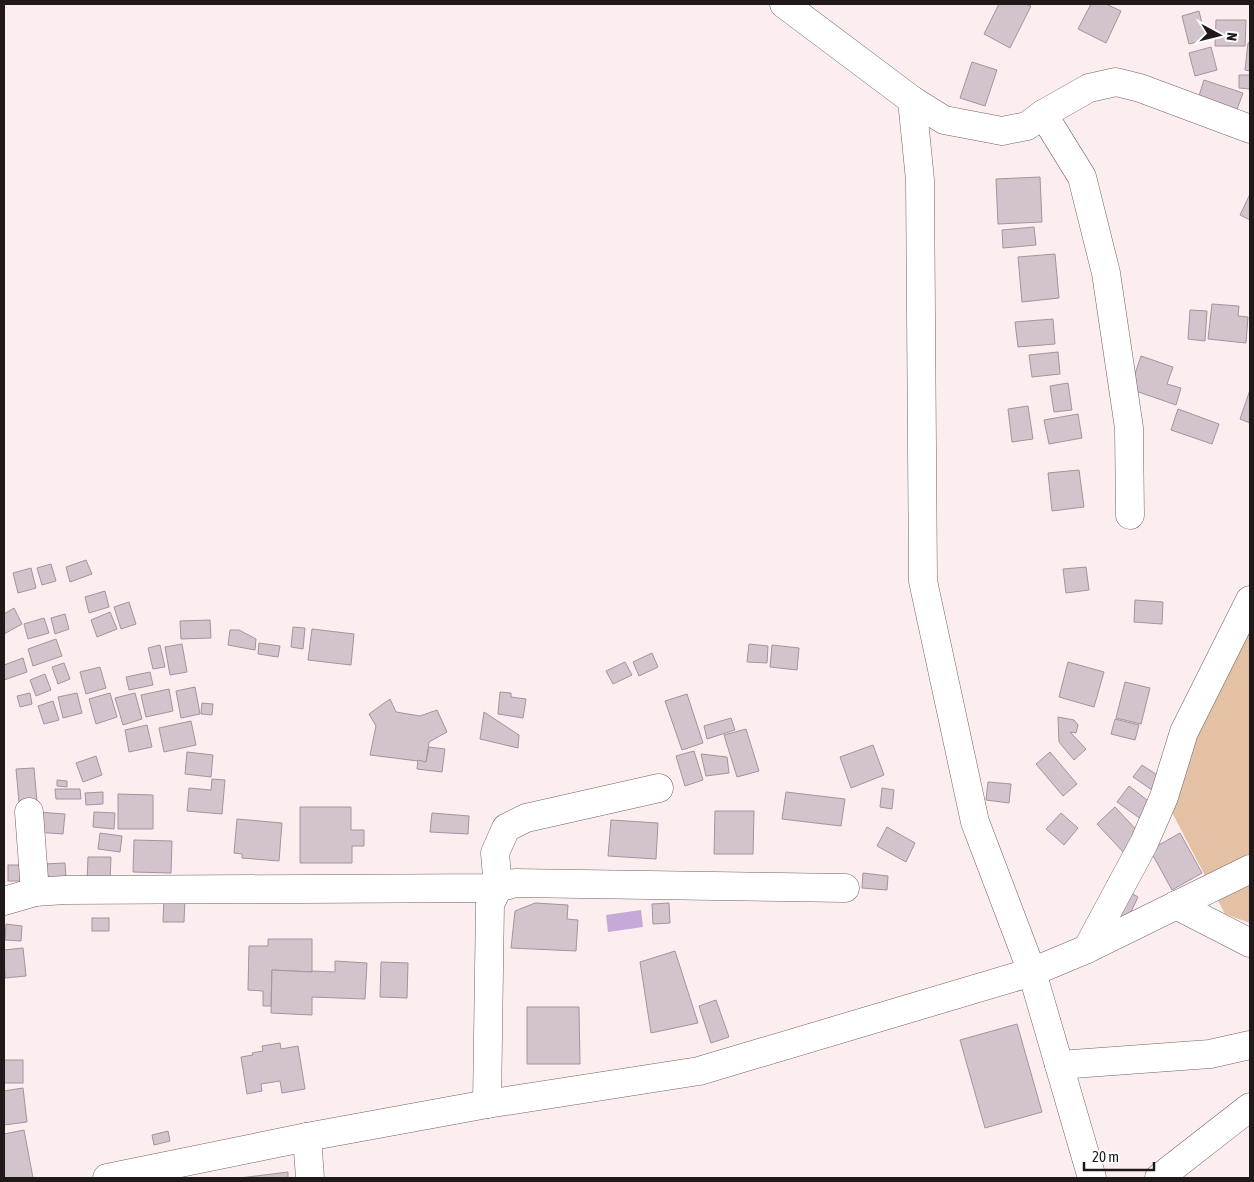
<svg xmlns="http://www.w3.org/2000/svg" width="1254" height="1182" viewBox="0 0 1254 1182" font-family="'Asap Condensed',sans-serif">
<rect width="100%" height="100%" fill="#fcedef"/>
<path fill="#e4c1a5" d="M1250 624V923L1225 914 1164 797Z"/>
<path fill="#c6a9d8" d="M641 910 643 927 608 932 606 915Z"/>
<g fill="#d3c3cd" stroke="#a3949d">
<path d="M999 4H1025L1031 6 1010 48 984 34Z"/>
<path d="M1091 4H1106L1121 11 1106 43 1078 29Z"/>
<path d="M1199 11 1206 40 1189 44 1182 16Z"/>
<path d="M1216 20H1246L1245 46H1215Z"/>
<path d="M1248 43H1250V71L1245 70Z"/>
<path d="M1211 47 1217 70 1195 76 1189 53Z"/>
<path d="M972 62 997 70 985 106 960 98Z"/>
<path d="M1239 75H1250V89L1239 88Z"/>
<path d="M1204 80 1243 93 1236 112 1198 99Z"/>
<path d="M1040 177 1042 222 998 224 996 179Z"/>
<path d="M1250 194V220L1240 215Z"/>
<path d="M1034 227 1036 245 1003 248 1002 230Z"/>
<path d="M1055 254 1059 298 1022 302 1018 257Z"/>
<path d="M1212 304 1239 306 1238 316 1248 317 1246 343 1208 339Z"/>
<path d="M1190 310 1207 311 1205 341 1188 339Z"/>
<path d="M1053 319 1055 344 1018 347 1015 322Z"/>
<path d="M1058 352 1060 374 1032 377 1029 355Z"/>
<path d="M1141 356 1173 367 1167 384 1181 388 1176 405 1130 389Z"/>
<path d="M1068 383 1072 410 1054 412 1050 386Z"/>
<path d="M1250 390V423L1240 419Z"/>
<path d="M1028 406 1033 439 1012 442 1008 409Z"/>
<path d="M1178 409 1219 424 1212 444 1171 430Z"/>
<path d="M1078 414 1082 438 1049 444 1044 420Z"/>
<path d="M1079 470 1084 507 1052 511 1048 473Z"/>
<path d="M86 560 92 574 70 582 66 567Z"/>
<path d="M51 564 56 581 42 585 37 568Z"/>
<path d="M1086 567 1089 590 1066 593 1063 569Z"/>
<path d="M31 568 36 588 18 593 13 573Z"/>
<path d="M105 591 109 607 89 613 85 597Z"/>
<path d="M1135 600 1163 602 1162 624 1134 622Z"/>
<path d="M129 602 136 624 121 629 114 607Z"/>
<path d="M14 608 22 624 4 634V614Z"/>
<path d="M110 612 117 629 97 637 91 620Z"/>
<path d="M65 614 69 629 55 634 51 618Z"/>
<path d="M44 618 49 633 28 639 24 624Z"/>
<path d="M210 620 211 638 181 639 180 621Z"/>
<path d="M293 627 305 628 303 649 291 647Z"/>
<path d="M312 629 354 634 351 665 308 660Z"/>
<path d="M230 630H239L256 639 255 650 228 645Z"/>
<path d="M56 639 62 656 33 666 28 649Z"/>
<path d="M259 643 280 646 278 657 258 654Z"/>
<path d="M182 644 187 672 170 675 165 647Z"/>
<path d="M749 644 768 646 767 663 747 662Z"/>
<path d="M160 645 165 667 153 669 148 648Z"/>
<path d="M772 645 799 648 797 670 770 667Z"/>
<path d="M652 653 658 667 639 676 633 662Z"/>
<path d="M23 658 27 672 4 680V665Z"/>
<path d="M625 662 632 675 613 684 606 671Z"/>
<path d="M1068 662 1104 672 1094 707 1059 697Z"/>
<path d="M64 663 70 679 58 684 52 667Z"/>
<path d="M100 667 106 688 86 694 80 672Z"/>
<path d="M150 672 153 685 129 690 126 677Z"/>
<path d="M45 674 51 690 36 696 30 680Z"/>
<path d="M1125 682 1150 688 1141 724 1116 718Z"/>
<path d="M195 687 200 714 181 718 176 691Z"/>
<path d="M169 689 173 711 146 717 141 695Z"/>
<path d="M500 692 511 693V697L526 699 523 718 498 714Z"/>
<path d="M30 693 32 704 20 707 17 696Z"/>
<path d="M77 693 82 713 63 718 58 697Z"/>
<path d="M110 693 117 717 96 724 89 699Z"/>
<path d="M135 693 142 719 123 725 115 698Z"/>
<path d="M687 694 703 743 682 750 665 701Z"/>
<path d="M390 699 396 712 420 716 437 710 447 732 429 742 426 762 370 755 376 726 369 714Z"/>
<path d="M53 701 59 720 44 724 38 706Z"/>
<path d="M202 703 213 704 212 715 201 714Z"/>
<path d="M484 712 519 735 518 748 480 739Z"/>
<path d="M1058 717 1074 720 1078 725 1076 733 1070 732 1086 749 1074 760 1059 742Z"/>
<path d="M731 718 735 730 707 739 704 726Z"/>
<path d="M1115 719 1139 725 1135 740 1111 734Z"/>
<path d="M191 721 196 745 164 752 159 728Z"/>
<path d="M147 725 152 747 129 752 125 730Z"/>
<path d="M746 729 759 771 737 777 724 735Z"/>
<path d="M873 745 884 775 851 788 840 757Z"/>
<path d="M429 747 445 749 442 772 417 769 418 760 426 762Z"/>
<path d="M694 751 703 780 685 786 676 756Z"/>
<path d="M187 752 213 755 211 777 185 774Z"/>
<path d="M1050 752 1077 784 1063 796 1036 764Z"/>
<path d="M701 754 727 757 729 773 706 776Z"/>
<path d="M96 756 102 775 83 782 76 763Z"/>
<path d="M1142 765 1160 777 1152 790 1133 777Z"/>
<path d="M34 768 37 802 19 803 16 769Z"/>
<path d="M212 779 225 780 222 814 187 811 189 788 211 790Z"/>
<path d="M57 780 67 781V787L57 786Z"/>
<path d="M988 782 1011 784 1009 803 986 800Z"/>
<path d="M1129 786 1152 804 1141 819 1117 802Z"/>
<path d="M882 788 894 790 892 809 880 807Z"/>
<path d="M55 789H80L81 799H56Z"/>
<path d="M103 792V804L86 805 85 793Z"/>
<path d="M786 792 845 799 841 826 782 819Z"/>
<path d="M118 794 153 795V829H118Z"/>
<path d="M300 807H351V830H364V846H352V863H300Z"/>
<path d="M1115 807 1143 837 1125 854 1097 824Z"/>
<path d="M715 811H754L753 854H714Z"/>
<path d="M37 812 65 814 63 834 35 832Z"/>
<path d="M94 812 115 813 114 829 93 827Z"/>
<path d="M432 813 469 816 468 834 430 832Z"/>
<path d="M1061 813 1078 828 1064 845 1046 829Z"/>
<path d="M237 819 282 823 279 861 242 858V854L234 853Z"/>
<path d="M611 820 658 823 656 859 608 856Z"/>
<path d="M887 827 915 843 906 862 877 846Z"/>
<path d="M100 833 122 836 120 852 98 849Z"/>
<path d="M1180 833 1202 873 1172 890 1150 850Z"/>
<path d="M134 840 172 841 171 873 133 872Z"/>
<path d="M88 857H111L110 881H87Z"/>
<path d="M65 863 66 878 44 879V864Z"/>
<rect x="8" y="865" width="17" height="16"/>
<path d="M863 873 888 876 887 890 862 888Z"/>
<path d="M1124 889 1138 897 1127 920 1112 912Z"/>
<path d="M164 898H185L184 922H163Z"/>
<path d="M535 903 568 905 567 919 578 920 576 951 511 948 515 911Z"/>
<path d="M669 903 670 923 653 924 652 904Z"/>
<rect x="92" y="918" width="17" height="13"/>
<path d="M6 924 22 926 21 941 5 940Z"/>
<path d="M268 939H312V972L272 970 271 1006H263V991L248 990 249 946H268Z"/>
<path d="M23 948 26 976 5 978 4 950Z"/>
<path d="M675 951 698 1023 651 1033 640 962Z"/>
<path d="M335 961 367 963 365 999 312 997V1015L271 1013 272 970 312 972V971L335 972Z"/>
<path d="M381 962 408 963 407 998 380 997Z"/>
<path d="M716 1000 729 1037 711 1043 699 1006Z"/>
<path d="M527 1007H579L580 1064H527Z"/>
<path d="M1017 1024 1042 1112 985 1128 960 1040Z"/>
<path d="M280 1043 281 1049 298 1046 305 1089 282 1093 280 1081 261 1084 262 1091 247 1094 241 1057 253 1055 252 1053 263 1051 262 1046Z"/>
<rect x="4" y="1060" width="19" height="23"/>
<path d="M23 1088 27 1122 4 1125V1091Z"/>
<path d="M24 1130 33 1178H4V1134Z"/>
<path d="M168 1131 170 1141 154 1145 152 1135Z"/>
<path d="M288 1172V1178H240Z"/>
</g>
<g fill="none" stroke-linecap="round" stroke-linejoin="round">
<defs>
<g id="minor">
<path d="M912 100 944 120 1002 131 1027 126 1043 114 1089 88 1116 82 1140 88 1250 129"/>
<path d="M1043 114 1082 177 1106 273 1129 428 1130 515"/>
<path d="M29 812 35 892"/>
<path d="M4 901 35 892 65 890 498 888 495 853 506 828 526 818 659 788"/>
<path d="M1176 905 1250 943"/>
<path d="M1087 949 1144 843 1164 797 1184 732 1250 600"/>
<path d="M1059 1065 1210 1054 1250 1045"/>
<path d="M487 1104 490 904 498 888 515 883 845 888"/>
<path d="M307 1137 310 1178"/>
<path d="M1159 1178 1250 1107"/>
</g>
<g id="tertiary">
<path d="M784 4 912 100 920 180 923 581 975 822 1032 972 1092 1178"/>
<path d="M107 1178 307 1137 487 1104 699 1071 1032 972 1087 949 1250 869"/>
</g>
</defs>
<use href="#minor" stroke="#726164" stroke-width="29"/>
<use href="#tertiary" stroke="#726164" stroke-width="29"/>
<use href="#minor" stroke="#fff" stroke-width="28"/>
<use href="#tertiary" stroke="#fff" stroke-width="28"/>
</g>
<rect width="1254" height="1182" fill="none" stroke="#20191a" stroke-width="10"/>
<g transform="translate(1219 35) rotate(97)" stroke="#ffffff" stroke-width="4" paint-order="stroke">
<path d="M0-4L9 19L0 12L-9 19Z" fill="#20191a"/>
<text y="-8" font-size="14" font-weight="bold" text-anchor="middle" fill="#20191a">N</text>
</g>
<path d="M1084 1162v8h70v-8" fill="none" stroke="#20191a" stroke-width="2.5"/>
<text x="1092" y="1162" font-size="15" fill="#20191a" stroke="#ffffff" stroke-width="4" paint-order="stroke">20 m</text>
</svg>
